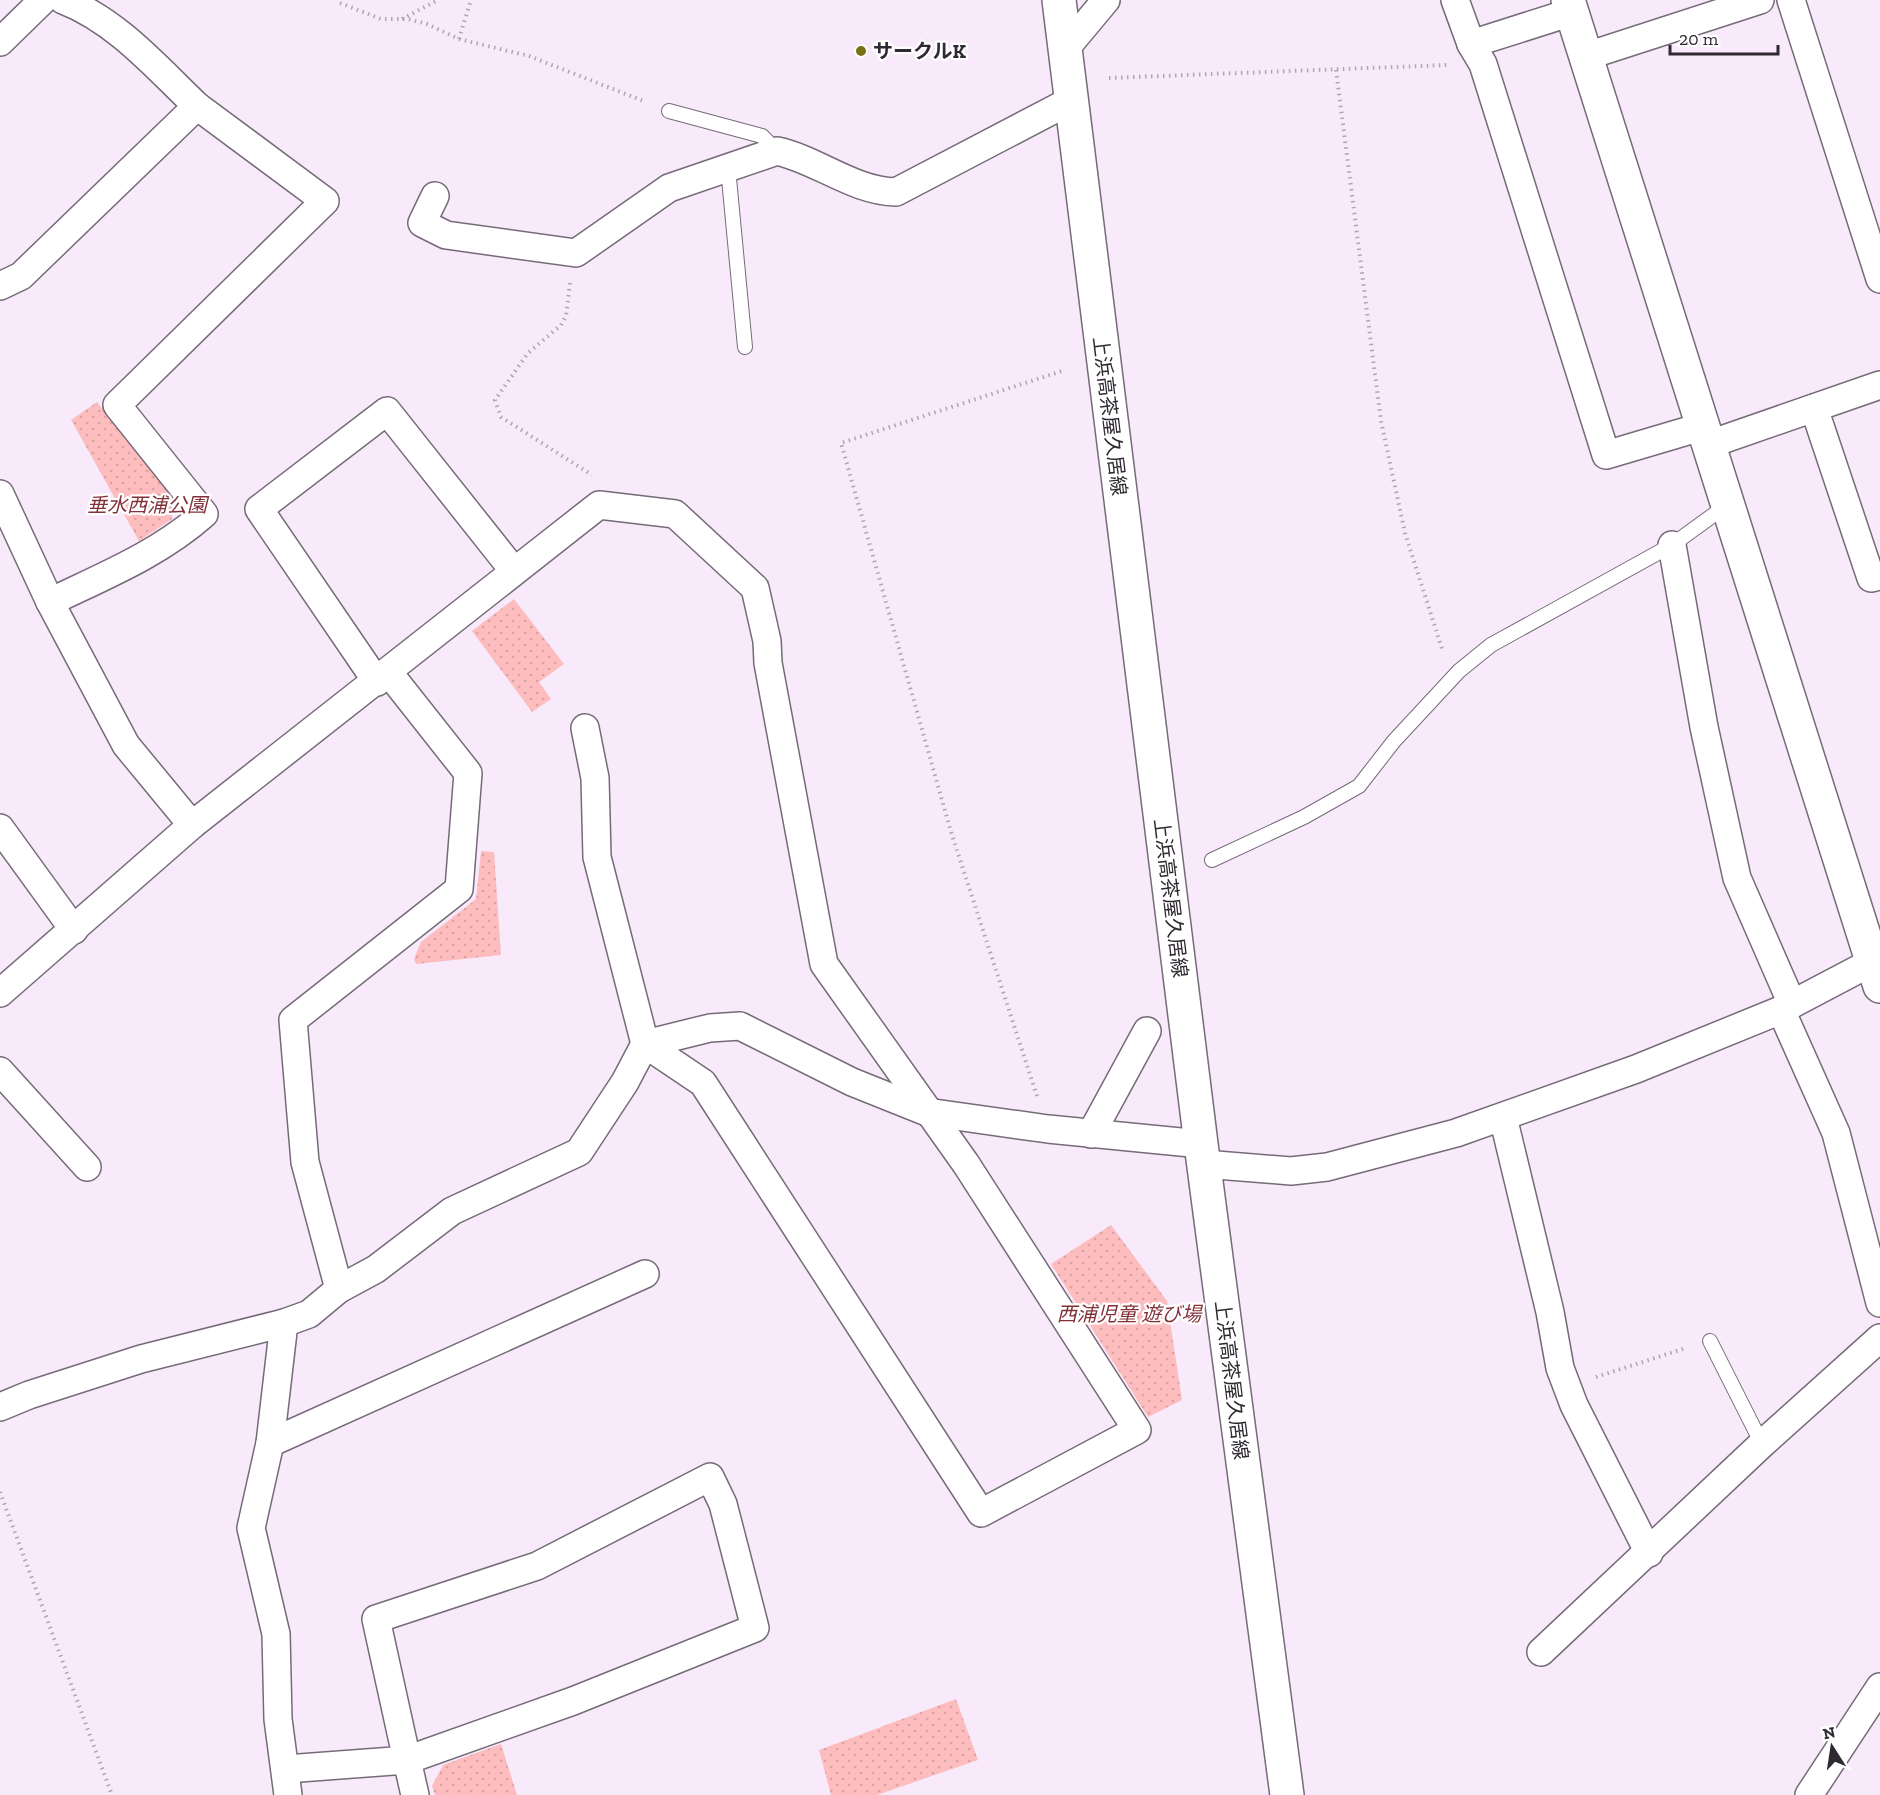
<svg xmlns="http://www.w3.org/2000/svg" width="1880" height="1795" viewBox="0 0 1880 1795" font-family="'Zilla Slab','Noto Sans JP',serif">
<defs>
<pattern id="park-dots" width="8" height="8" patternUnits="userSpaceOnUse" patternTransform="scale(1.5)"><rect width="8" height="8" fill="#fdbdbe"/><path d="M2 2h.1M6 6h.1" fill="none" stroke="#d9a3a4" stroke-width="1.8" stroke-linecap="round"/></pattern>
</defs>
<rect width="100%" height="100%" fill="#f8eafb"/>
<g fill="url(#park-dots)">
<path d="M97 402 173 499 172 519 139 541 71 420Z"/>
<path d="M514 599 564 664 539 682 551 699 532 712 472 631Z"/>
<path d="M481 851 494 852 501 955 416 964 414 959 421 942 476 899Z"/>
<path d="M1111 1225 1167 1301 1182 1400 1148 1417 1051 1264Z"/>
<path d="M956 1699 978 1760 877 1795H831L819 1750Z"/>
<path d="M501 1744 517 1795H435L432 1786 443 1765Z"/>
</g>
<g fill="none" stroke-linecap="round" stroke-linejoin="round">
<defs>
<g id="lane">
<path d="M669 111 762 136 777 151"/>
<path d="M728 168 745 347"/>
<path d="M1212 860 1304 817 1359 786 1394 741 1459 671 1491 645 1672 545 1727 505"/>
<path d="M1710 1341 1762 1444"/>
</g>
<g id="street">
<path d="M1455 0 1471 44 1483 64 1606 455 1704 426"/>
<path d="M1791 0 1880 279"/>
<path d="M0 42 43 0"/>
<path d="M1471 44 1572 12"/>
<path d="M1066 48 1106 0"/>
<path d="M1587 56 1760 0"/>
<path d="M435 196 422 223 446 235 576 253 669 188 777 151C818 160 853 191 896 192L1070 101"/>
<path d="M0 286 21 276 197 106C156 67 117 21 63 0"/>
<path d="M1814 408 1871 578 1880 576"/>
<path d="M1710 444 1880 385"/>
<path d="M0 494 50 602 126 745 192 825"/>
<path d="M1672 545 1704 727 1737 878 1792 1004"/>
<path d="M50 602C104 576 159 554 204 514L117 405 325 201 197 106"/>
<path d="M377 682 259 509 387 411 514 571"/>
<path d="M0 828 74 930"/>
<path d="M0 993 192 825 599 505 675 514 755 588 767 641 768 663 824 964 966 1164 1137 1430 981 1513 703 1083 645 1044"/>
<path d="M1781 1010 1836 1133 1880 1303"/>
<path d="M645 1044 710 1028 740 1026 852 1082 927 1112 1048 1129 1201 1144"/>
<path d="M0 1071 87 1167"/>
<path d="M1503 1117 1550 1312 1560 1368 1574 1405 1649 1553"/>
<path d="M1091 1134 1147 1031"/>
<path d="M1204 1164 1291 1171 1327 1167 1456 1133 1636 1069 1781 1010 1872 962"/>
<path d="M339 1289 305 1162 293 1020 459 889 468 773 389 673"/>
<path d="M284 1323 270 1443 251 1528 276 1634 278 1719 288 1795"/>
<path d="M0 1407 29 1395 141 1359 284 1323 309 1314 339 1289 376 1269 452 1211 579 1152 625 1082 645 1044 597 857 595 778 585 728"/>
<path d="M270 1443 645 1274"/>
<path d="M1541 1652 1762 1444 1880 1338"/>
<path d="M286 1769 407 1760 376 1619 537 1566 710 1477 723 1504 755 1628 573 1701 407 1760 415 1795"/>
<path d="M1809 1795 1880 1687"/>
</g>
<g id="secondary">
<path d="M1059 0 1201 1144 1287 1795"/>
<path d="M1568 0 1880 986"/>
</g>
</defs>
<use href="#lane" stroke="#766a79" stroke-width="16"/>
<use href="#street" stroke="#766a79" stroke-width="30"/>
<use href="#secondary" stroke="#766a79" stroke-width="36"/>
<g stroke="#afa5b2" stroke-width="4" stroke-dasharray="1.5 4.5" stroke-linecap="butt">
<path d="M340 3 381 19H408L427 24 459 39 529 56 646 102"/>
<path d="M402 19 438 0"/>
<path d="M459 39 471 0"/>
<path d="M1336 70 1381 421 1405 533 1443 652"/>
<path d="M1109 78 1447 65"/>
<path d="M570 283 566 316 561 325 528 353 495 400 501 417 592 475"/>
<path d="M1037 1096 951 832 841 443 1065 370"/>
<path d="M1596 1377 1686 1348"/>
<path d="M0 1492 112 1795"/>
</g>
<use href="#lane" stroke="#fff" stroke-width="14"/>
<use href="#street" stroke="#fff" stroke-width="27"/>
<use href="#secondary" stroke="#fff" stroke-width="33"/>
</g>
<circle fill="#777113" stroke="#fff" stroke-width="2" cx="861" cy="51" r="6"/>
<g text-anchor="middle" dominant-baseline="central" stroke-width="4.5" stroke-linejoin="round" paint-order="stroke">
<g font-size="20" font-weight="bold" fill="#2f2a31" stroke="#fff" text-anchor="start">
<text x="873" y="51">サークルK</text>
</g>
<g font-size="20" fill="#2f2a31" stroke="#fff">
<text transform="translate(1110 416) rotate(83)">上浜高茶屋久居線</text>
<text transform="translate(1171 898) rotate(83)">上浜高茶屋久居線</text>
<text transform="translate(1232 1380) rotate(83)">上浜高茶屋久居線</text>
</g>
<g font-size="20" font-style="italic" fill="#813137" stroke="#fff">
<text x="147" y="505">垂水西浦公園</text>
<text x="1129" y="1314">西浦児童 遊び場</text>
</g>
</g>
<g transform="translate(1832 1747) rotate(348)" stroke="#ffffff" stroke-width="4.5" paint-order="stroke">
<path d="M0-4.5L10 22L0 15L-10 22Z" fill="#2f2a31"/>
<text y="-9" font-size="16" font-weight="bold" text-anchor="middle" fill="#2f2a31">N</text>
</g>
<path d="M1670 45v9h108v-9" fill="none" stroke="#2f2a31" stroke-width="3"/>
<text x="1679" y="45" font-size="18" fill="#2f2a31" stroke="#ffffff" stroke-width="4.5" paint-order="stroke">20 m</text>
</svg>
